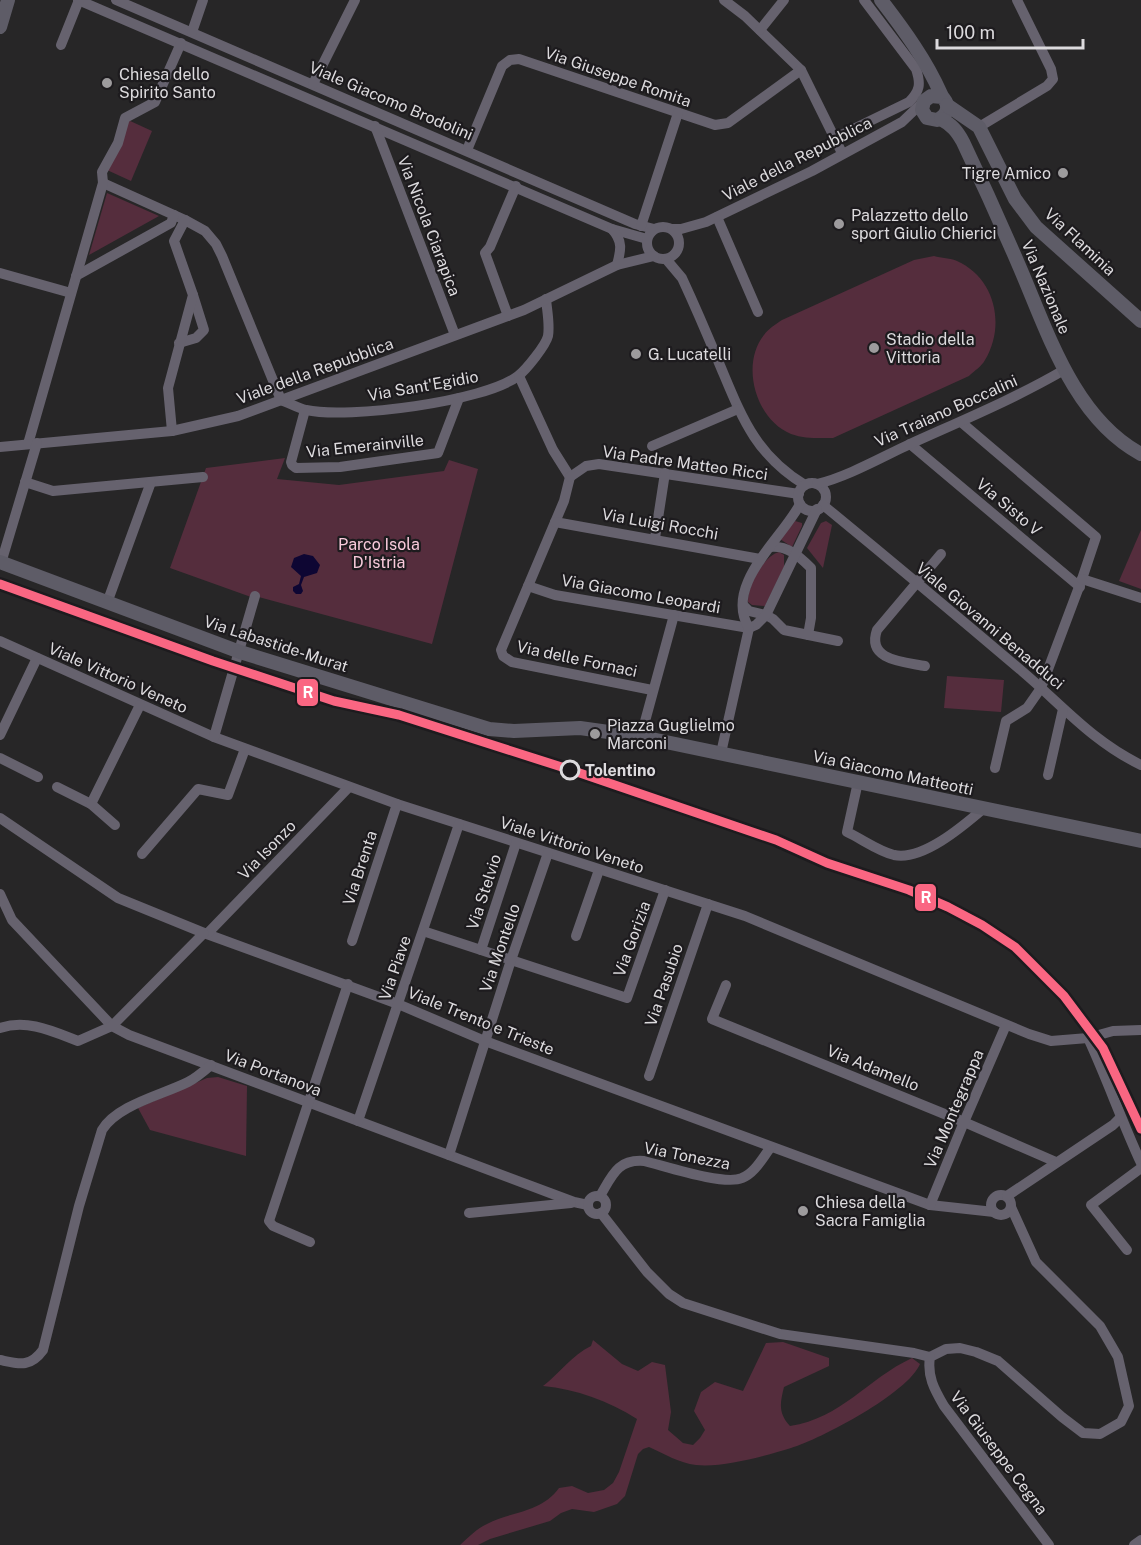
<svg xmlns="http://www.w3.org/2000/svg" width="1141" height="1545" viewBox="0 0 1141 1545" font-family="'Public Sans',sans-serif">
<rect width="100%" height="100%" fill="#272627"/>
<g fill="#552d3d">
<path d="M128 120 152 131 131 181 107 170Z"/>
<path d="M107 193 159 216 89 255Z"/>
<path d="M934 256C941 258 951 258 957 261 995 278 1006 325 985 360 982 366 974 371 969 376L833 438C819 438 805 439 791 434 756 420 740 365 764 335 768 329 776 324 782 320L914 260Z"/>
<path d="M285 458 277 479 339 485 444 471 449 460 478 469 432 644 255 596 251 597 170 568 206 468Z"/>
<path d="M795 521 802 523V526L792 547 780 539Z"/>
<path d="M826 521 832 525 823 568 807 548 821 523Z"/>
<path d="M1141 530V589L1119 581Z"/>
<path d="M779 552 784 555V567L765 606 752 605 748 602C747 587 763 556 779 552Z"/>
<path d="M947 676 1004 680 1001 712 944 708Z"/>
<path d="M218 1077 247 1086 246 1156 150 1130 138 1108 207 1078Z"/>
<path d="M593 1340 622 1364 638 1371 652 1362 665 1365 671 1412 668 1430 683 1443 693 1445 700 1438 705 1430 694 1411 701 1392 715 1382 743 1391 766 1343 783 1342 829 1358V1366L784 1387C780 1403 778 1413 790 1426 842 1418 867 1379 912 1358L920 1364C908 1393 821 1439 791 1448 765 1456 722 1468 696 1465 679 1463 665 1454 649 1447L643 1449 638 1454 625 1496 617 1504 594 1512 572 1509 561 1513 550 1521 490 1539 478 1545H460C469 1537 476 1529 487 1524 512 1511 541 1513 559 1488L572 1486 588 1493 604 1490 613 1483 619 1472 637 1419C609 1401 576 1389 543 1386 560 1373 572 1355 591 1346Z"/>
</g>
<path fill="#0e0633" d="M304 554 313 556 320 565 317 573 304 577 301 585 303 591 301 594H296L293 591V587L299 584 301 576 291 567 294 558Z"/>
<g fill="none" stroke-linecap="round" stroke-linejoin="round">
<g stroke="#66626e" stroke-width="10">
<path d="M78 0 612 229 647 239"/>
<path d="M116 0 635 224 654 229"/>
<path d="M724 0 745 16 801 70 842 153"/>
<path d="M760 30 784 0"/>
<path d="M192 32 203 0"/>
<path d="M61 45 79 0"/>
<path d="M313 84 355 0"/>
<path d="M375 126 455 335"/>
<path d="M979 127 1047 86 1053 79 1051 69 1017 0"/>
<path d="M835 138 909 102C920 91 921 84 916 69L864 0"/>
<path d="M467 150 502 66 510 60 519 59 715 125 728 123 801 70"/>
<path d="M103 183 185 220 205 231 216 244 222 256 281 400C289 403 298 408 306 410 348 419 484 402 518 376 526 370 546 345 548 336 550 324 547 311 546 299"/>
<path d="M717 217 758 312"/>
<path d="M641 226 678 113"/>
<circle cx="663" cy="243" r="16"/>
<path d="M612 229C623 241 621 250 617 265"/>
<path d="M672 229H681L706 222 812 171 902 122 924 101"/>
<path d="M666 259 682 278C695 306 707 334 719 363 741 415 754 454 805 485"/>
<path d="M0 273 71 293"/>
<path d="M76 276 171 223 174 215"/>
<path d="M508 316 485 253 490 247 516 186"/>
<path d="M179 343 196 338 204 330 193 295"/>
<path d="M519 376 553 450 570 477"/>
<path d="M305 410 291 462 292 465 296 468 340 467 438 453 459 398"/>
<path d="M961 422 1096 537 1082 579 1041 688 1027 708 1006 721 995 768"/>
<path d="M172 431 168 388 193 295 174 241 185 220"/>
<path d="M28 444 103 183 102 172 118 143 125 118 155 102 181 43"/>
<path d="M910 444 1080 587"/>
<path d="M652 446 738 409"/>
<path d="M0 447 172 431 238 416 524 310 617 265 654 256"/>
<path d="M570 477 564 501 501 650 503 656 512 662 652 690"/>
<path d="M570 477 586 466 599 464 799 494"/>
<path d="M25 482 53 491 203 477"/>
<circle cx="812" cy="497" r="14"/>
<path d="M817 484C847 477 882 457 910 444 963 420 1014 399 1064 370"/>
<path d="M823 505C890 560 957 616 1023 672 1064 707 1092 741 1141 765"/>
<path d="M555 522 760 559"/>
<path d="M655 538 665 473"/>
<path d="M770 547C787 545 799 556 811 568V618L808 635"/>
<path d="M1 563 37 443"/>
<path d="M1082 579 1141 598"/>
<path d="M528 586 555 595 749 628"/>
<path d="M107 603 151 482"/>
<path d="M743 605 749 611 766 615 773 619 784 630 838 641"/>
<path d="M749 628 756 625 766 615 817 509"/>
<path d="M0 641 214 737 397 804 745 916 1029 1034 1051 1041 1088 1038 1113 1031 1141 1030"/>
<path d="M925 666C905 662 866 661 877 630L941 554"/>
<path d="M0 735 37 658"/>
<path d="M641 736 674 615"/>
<path d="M214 737 255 596"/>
<path d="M721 753 749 628C723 585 782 539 800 504"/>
<path d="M0 758 38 777"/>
<path d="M1048 775 1063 709"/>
<path d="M858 782 847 832C862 839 878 851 894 855 922 861 962 827 983 809"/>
<path d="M57 787 91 804 115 825"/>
<path d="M91 804 140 705"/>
<path d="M0 818 118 898 204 933 398 1004 485 1041 930 1205 994 1212"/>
<path d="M142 854 198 789 228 795 245 749"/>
<path d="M0 894 12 920 112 1026 129 1035 574 1202 588 1205"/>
<path d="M423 931 627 998 665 890"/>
<path d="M207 934 349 787"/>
<path d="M576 936 599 870"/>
<path d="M352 941 397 804"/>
<path d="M481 950 516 843"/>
<path d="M726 985 712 1019 964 1122 1056 1162"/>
<path d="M0 1028C27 1019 52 1031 78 1041L112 1026 204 933"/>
<path d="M1088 1038C1107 1079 1122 1122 1141 1163"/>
<path d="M649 1076 708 904"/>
<path d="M358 1121 459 824"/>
<path d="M449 1155 511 960 548 853"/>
<circle cx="1001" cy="1205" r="10"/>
<circle cx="597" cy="1205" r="9"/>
<path d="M600 1196C612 1176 617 1159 644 1161 665 1166 724 1186 742 1178 755 1173 763 1157 771 1147"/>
<path d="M1007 1196 1113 1125 1120 1118"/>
<path d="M930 1205 964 1122 1006 1025"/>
<path d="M1011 1207 1036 1262 1100 1326 1118 1357 1129 1406 1121 1422 1100 1434 1083 1433 1062 1417 998 1361 976 1352 960 1348 946 1349 930 1357C927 1376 934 1389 944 1406L1049 1545"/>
<path d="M469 1213 571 1203"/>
<path d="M601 1213 647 1272 669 1294 683 1303 780 1334 914 1353 930 1357"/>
<path d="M310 1242 273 1226 269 1221 348 984"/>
<path d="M1127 1250 1091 1205 1141 1168"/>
<path d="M0 1360C19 1364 30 1368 43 1350L79 1206 102 1130C117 1105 162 1095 188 1082 196 1078 203 1072 211 1065"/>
<path d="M1134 1545 1141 1540"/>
</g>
<g stroke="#5e5c67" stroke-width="14">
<path d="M881 0C904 30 926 60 941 94 943 99 947 101 947 106 948 113 943 117 937 120L927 118 922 110 924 101 931 96 942 97"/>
<path d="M0 27 8 0"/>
<path d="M947 105 979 127 1015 199 1036 227 1141 321"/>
<path d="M941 119C952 125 957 131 963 142 983 184 1002 226 1020 268 1048 333 1074 418 1141 454"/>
<path d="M0 562 240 652 489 729 514 731 580 728 637 736 1141 841"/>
</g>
<defs>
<path id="rail-1" d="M0 584 213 661 334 701 399 715 571 770 776 840 827 863 909 890 948 907 982 925 1015 947 1064 996 1103 1048 1141 1129"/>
</defs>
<use href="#rail-1" stroke="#1d1b1e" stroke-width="14"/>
<use href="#rail-1" stroke="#fa6682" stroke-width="9"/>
</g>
<g fill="#9d9b9d" stroke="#1d1b1e" stroke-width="2">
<circle cx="107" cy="83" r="6"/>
<circle cx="1063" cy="173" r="6"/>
<circle cx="839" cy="224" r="6"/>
<circle cx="874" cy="348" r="6"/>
<circle cx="636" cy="354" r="6"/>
<circle cx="595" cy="734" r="6"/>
<circle cx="803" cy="1211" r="6"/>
</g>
<circle fill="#1d1b1e" stroke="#dcdadd" stroke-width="3" cx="570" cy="770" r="9"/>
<g text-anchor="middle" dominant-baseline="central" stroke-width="4.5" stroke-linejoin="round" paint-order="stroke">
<g font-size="16" fill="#dcdadd" stroke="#1d1b1e" text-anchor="start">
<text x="119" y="74">Chiesa dello<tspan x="119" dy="18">Spirito Santo</tspan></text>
<text x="1051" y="173" text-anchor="end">Tigre Amico</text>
<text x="851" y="215">Palazzetto dello<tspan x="851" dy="18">sport Giulio Chierici</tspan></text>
<text x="886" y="339">Stadio della<tspan x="886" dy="18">Vittoria</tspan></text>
<text x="648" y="354">G. Lucatelli</text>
<text x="607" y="725">Piazza Guglielmo<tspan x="607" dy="18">Marconi</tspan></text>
<text x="815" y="1202">Chiesa della<tspan x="815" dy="18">Sacra Famiglia</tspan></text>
</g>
<g font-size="16" fill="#dcdadd" stroke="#1d1b1e">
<text transform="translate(618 77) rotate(19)">Via Giuseppe Romita</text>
<text transform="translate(391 101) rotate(23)">Viale Giacomo Brodolini</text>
<text transform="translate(797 159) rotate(-27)">Viale della Repubblica</text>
<text transform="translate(429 226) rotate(69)">Via Nicola Ciarapica</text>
<text transform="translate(1080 242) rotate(43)">Via Flaminia</text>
<text transform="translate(1046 287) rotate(67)">Via Nazionale</text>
<text transform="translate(315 371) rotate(-20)">Viale della Repubblica</text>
<text transform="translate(423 386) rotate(-10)">Via Sant'Egidio</text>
<text transform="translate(946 411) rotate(-24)">Via Traiano Boccalini</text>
<text transform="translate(365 446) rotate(-6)">Via Emerainville</text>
<text transform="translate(685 463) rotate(8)">Via Padre Matteo Ricci</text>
<text transform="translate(1009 507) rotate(40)">Via Sisto V</text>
<text transform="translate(660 524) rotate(10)">Via Luigi Rocchi</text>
<text transform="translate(641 594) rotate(10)">Via Giacomo Leopardi</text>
<text transform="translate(990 626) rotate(40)">Viale Giovanni Benadduci</text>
<text transform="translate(276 644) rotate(18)">Via Labastide-Murat</text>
<text transform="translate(577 659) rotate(12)">Via delle Fornaci</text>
<text transform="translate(118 678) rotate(24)">Viale Vittorio Veneto</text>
<text transform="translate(893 773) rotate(12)">Via Giacomo Matteotti</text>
<text transform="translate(572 845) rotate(18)">Viale Vittorio Veneto</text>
<text transform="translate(267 850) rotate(-46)">Via Isonzo</text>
<text transform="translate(360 868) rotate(-72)">Via Brenta</text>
<text transform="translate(484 892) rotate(-72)">Via Stelvio</text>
<text transform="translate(632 939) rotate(-70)">Via Gorizia</text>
<text transform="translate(500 948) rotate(-71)">Via Montello</text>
<text transform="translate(395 968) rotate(-71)">Via Piave</text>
<text transform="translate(664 985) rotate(-71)">Via Pasubio</text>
<text transform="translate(481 1021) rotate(22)">Viale Trento e Trieste</text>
<text transform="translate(873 1068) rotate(22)">Via Adamello</text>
<text transform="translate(273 1073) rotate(21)">Via Portanova</text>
<text transform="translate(954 1109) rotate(-67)">Via Montegrappa</text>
<text transform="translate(687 1156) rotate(11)">Via Tonezza</text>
<text transform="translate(999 1453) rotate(53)">Via Giuseppe Cegna</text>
</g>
<g font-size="16" fill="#f9cadb" stroke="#1d1b1e">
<text x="379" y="544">Parco Isola<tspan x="379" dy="18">D'Istria</tspan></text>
</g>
<g font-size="16" font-weight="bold" fill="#dcdadd" stroke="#1d1b1e" text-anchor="start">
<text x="585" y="770">Tolentino</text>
</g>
</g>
<g stroke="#1d1b1e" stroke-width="2">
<rect x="296" y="678" width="23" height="29" rx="6" fill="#fa6682"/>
<rect x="914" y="883" width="23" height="29" rx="6" fill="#fa6682"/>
</g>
<g font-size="16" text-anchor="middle" font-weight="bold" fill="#fff">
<text x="308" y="698">R</text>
<text x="926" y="903">R</text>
</g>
<path d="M937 39v9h146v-9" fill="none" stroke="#dcdadd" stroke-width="3"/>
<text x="946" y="39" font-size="18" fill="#dcdadd" stroke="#1d1b1e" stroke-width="4.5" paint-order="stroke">100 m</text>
</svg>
